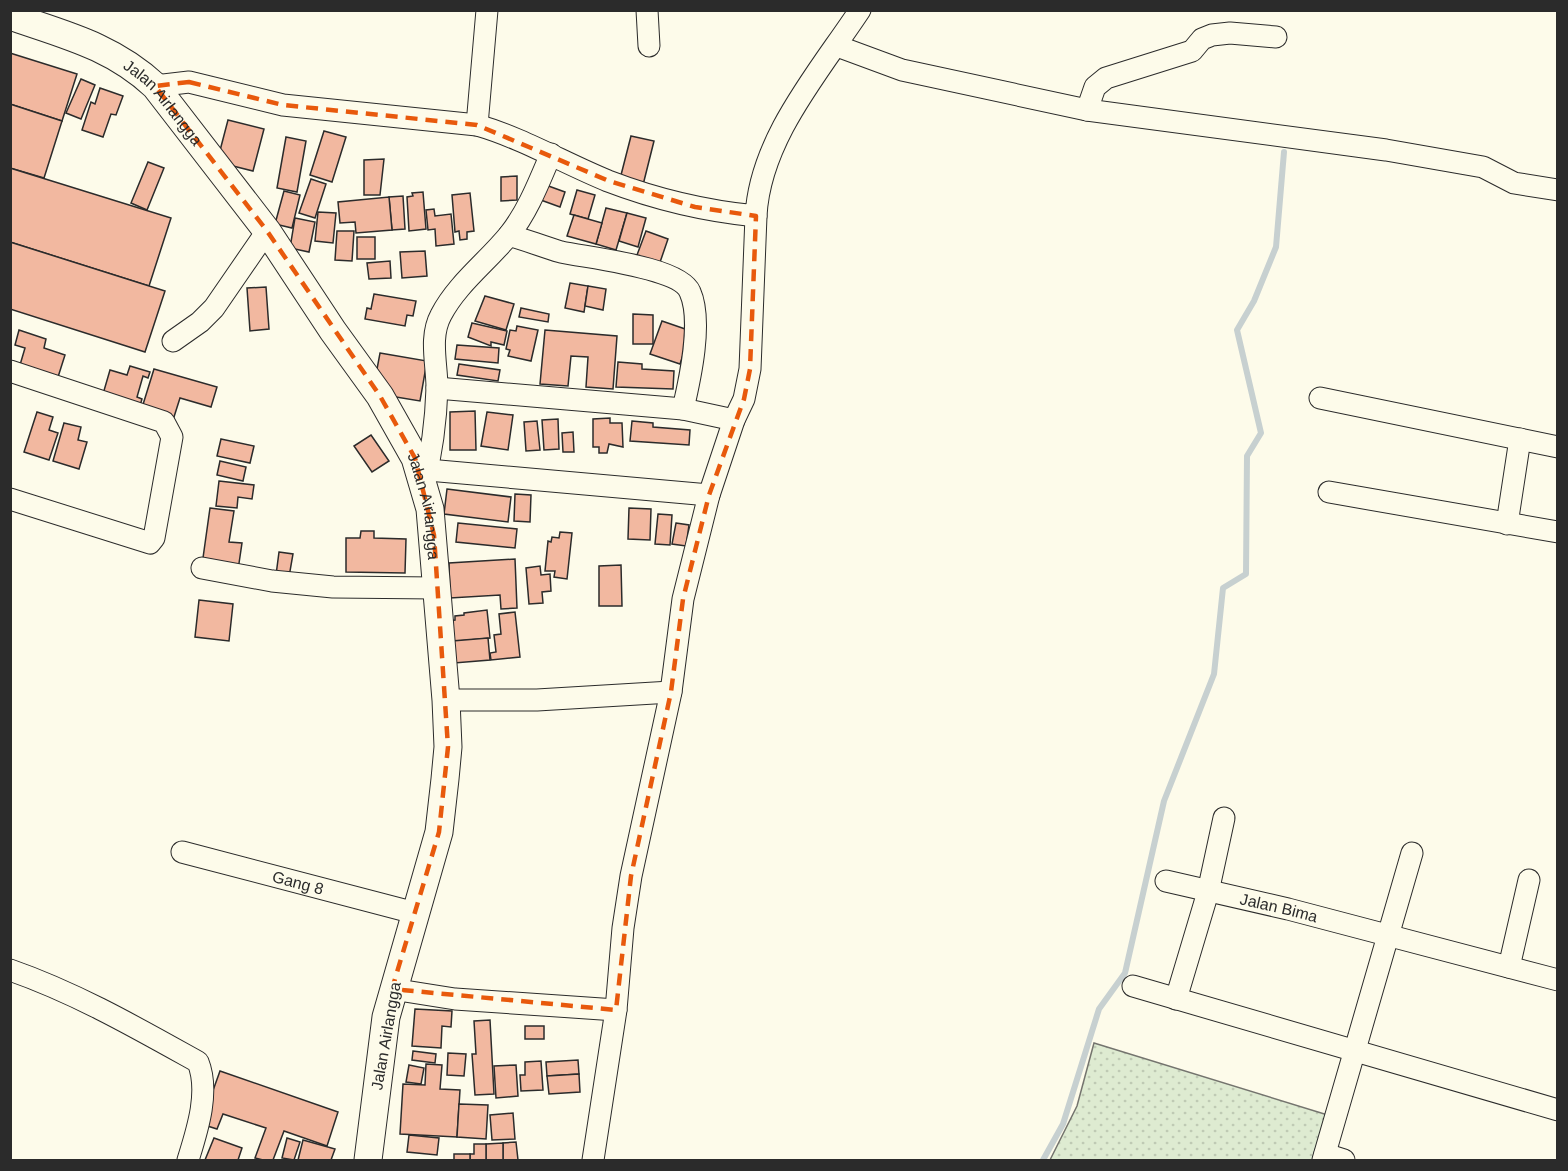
<svg xmlns="http://www.w3.org/2000/svg" width="1568" height="1171" viewBox="0 0 1568 1171" font-family="Helvetica,sans-serif">
<defs>
<pattern id="grass-dots" width="8" height="8" patternUnits="userSpaceOnUse" patternTransform="scale(1.5)"><rect width="8" height="8" fill="#deebd1"/><path d="M2 2h.1M6 6h.1" fill="none" stroke="#bfcab4" stroke-width="1.8" stroke-linecap="round"/></pattern>
</defs>
<rect width="100%" height="100%" fill="#fdfbea"/>
<path fill="url(#grass-dots)" stroke="#74746e" stroke-width="1.5" d="M1094 1043 1331 1116 1315 1160H1050L1077 1106Z"/>
<g fill="none" stroke-linecap="round" stroke-linejoin="round">
<path stroke="#c7d0d0" stroke-width="6" d="M1043 1160 1063 1124 1099 1009 1125 973 1164 801 1214 674 1223 588 1246 574 1247 456 1261 433 1237 330 1254 301 1276 247 1284 152"/>
</g>
<g fill="#f2b8a0" stroke="#2b2b2b" stroke-width="1.5">
<path d="M10 53 77 74 62 121 10 104Z"/>
<path d="M81 79 95 85 81 119 66 113Z"/>
<path d="M100 88 123 96 116 115 111 114 103 137 82 130 91 102 95 104Z"/>
<path d="M10 104 62 121 44 178 10 168Z"/>
<path d="M228 120 264 129 253 171 217 162Z"/>
<path d="M324 131 346 137 332 182 310 175Z"/>
<path d="M631 136 654 141 643 185 620 179Z"/>
<path d="M286 137 306 141 297 192 277 188Z"/>
<path d="M384 159 380 195H364V160Z"/>
<path d="M148 162 164 168 147 210 131 203Z"/>
<path d="M10 168 171 218 149 286 10 242Z"/>
<path d="M517 176V200L501 201V177Z"/>
<path d="M311 179 326 184 315 218 299 213Z"/>
<path d="M543 184 565 192 560 207 538 199Z"/>
<path d="M577 190 595 195 588 219 570 214Z"/>
<path d="M284 191 300 195 292 228 275 224Z"/>
<path d="M423 192 426 229 409 231 407 197 413 196 412 193Z"/>
<path d="M470 193 474 231 467 232V239L460 240 459 231 455 232 452 195Z"/>
<path d="M403 196 405 229 392 230 389 197Z"/>
<path d="M389 197 392 230 356 233 355 222 340 223 338 202Z"/>
<path d="M606 208 627 213 616 250 596 244Z"/>
<path d="M434 209 435 216 451 214 454 244 436 246 435 229 428 230 426 210Z"/>
<path d="M318 212 336 213 333 243 315 241Z"/>
<path d="M627 213 646 218 638 247 619 241Z"/>
<path d="M574 215 602 223 596 244 567 236Z"/>
<path d="M295 218 315 222 309 252 290 248Z"/>
<path d="M337 231H354L352 261 335 260Z"/>
<path d="M646 231 668 239 657 271 634 263Z"/>
<rect x="357" y="237" width="18" height="22"/>
<path d="M10 242 165 291 145 352 10 309Z"/>
<path d="M425 251 427 276 402 278 400 252Z"/>
<path d="M390 261 391 278 369 279 367 263Z"/>
<path d="M570 283 588 286 584 312 565 308Z"/>
<path d="M588 286 606 289 603 310 585 306Z"/>
<path d="M266 287 269 329 250 331 247 288Z"/>
<path d="M374 294 416 301 413 316 407 315 405 326 365 319 367 308 371 309Z"/>
<path d="M485 296 514 304 506 330 475 321Z"/>
<path d="M521 308 549 314 548 322 519 317Z"/>
<path d="M633 314 653 315V344H633Z"/>
<path d="M662 321 691 331 680 364 650 354Z"/>
<path d="M472 323 507 331 504 345 491 342V346L468 337Z"/>
<path d="M517 326 538 330 531 361 508 356 510 350 506 349 510 330 516 331Z"/>
<path d="M19 330 46 339 44 348 65 355 58 377 20 365 25 348 15 345Z"/>
<path d="M545 330 617 336 613 389 586 387 588 357 571 356 568 386 540 384Z"/>
<path d="M457 345 499 348 498 363 455 359Z"/>
<path d="M380 353 427 361 420 401 384 395 374 385Z"/>
<path d="M618 362 642 364V369L674 371 673 389 616 387Z"/>
<path d="M459 364 500 370 498 381 457 375Z"/>
<path d="M130 366 150 372 148 378 143 376 137 397 142 399 138 412 103 394 110 370 127 375Z"/>
<path d="M154 369 217 387 211 407 180 398 173 420 141 411Z"/>
<path d="M475 411 476 450H450V412Z"/>
<path d="M37 412 53 417 49 430 58 433 49 460 24 452Z"/>
<path d="M487 412 513 415 508 450 481 446Z"/>
<path d="M610 418V423H622L623 447 609 444 607 453H599V447H593V419Z"/>
<path d="M558 419 559 449 544 450 542 420Z"/>
<path d="M537 421 540 450 526 451 524 422Z"/>
<path d="M632 421 653 423V427L690 430 689 445 630 441Z"/>
<path d="M64 423 81 427 78 440 87 442 79 469 53 461Z"/>
<path d="M573 432 574 452H563L562 433Z"/>
<path d="M371 435 389 461 372 472 354 446Z"/>
<path d="M221 439 254 446 250 463 217 456Z"/>
<path d="M220 461 246 467 243 481 217 475Z"/>
<path d="M219 481 254 485 252 499 238 497 237 508 216 506Z"/>
<path d="M447 489 511 497 508 522 444 514Z"/>
<path d="M515 494 531 495 530 522 514 521Z"/>
<path d="M210 508 234 511 229 542 242 543 238 570 202 565Z"/>
<path d="M629 508 651 509 650 540 628 539Z"/>
<path d="M658 514 672 515 670 545 655 544Z"/>
<path d="M458 523 517 529 515 548 456 542Z"/>
<path d="M676 523 689 525 686 546 672 544Z"/>
<path d="M361 531H374V538L406 539 405 573 346 572V538H360Z"/>
<path d="M560 532 572 533 567 579 554 577 555 571H545L548 541 551 542 552 537 559 538Z"/>
<path d="M279 552 293 554 289 577 276 575Z"/>
<path d="M515 559 517 608 501 609 500 595 450 598 449 563Z"/>
<path d="M621 565 622 606H599V566Z"/>
<path d="M540 566 541 575 550 574 551 591 542 592 543 603 529 604 526 568Z"/>
<path d="M199 600 233 604 229 641 195 637Z"/>
<path d="M487 610 490 638 448 642 446 621 455 620V616L464 615V613Z"/>
<path d="M515 612 520 657 491 660 490 653 496 652 494 635 501 634 499 614Z"/>
<path d="M488 638 490 660 454 663 452 641Z"/>
<path d="M415 1009 452 1011 451 1027 442 1026 441 1048 412 1046Z"/>
<path d="M490 1020 494 1094 475 1095 472 1054H476L474 1021Z"/>
<rect x="525" y="1026" width="19" height="13"/>
<path d="M413 1051 436 1054 435 1063 412 1060Z"/>
<path d="M448 1053 466 1054 464 1076 447 1075Z"/>
<path d="M578 1060 579 1074 547 1076 546 1062Z"/>
<path d="M541 1061 543 1090 521 1091 520 1075H525V1062Z"/>
<path d="M426 1064 442 1065 440 1089 460 1090 457 1137 400 1134 403 1084 425 1085Z"/>
<path d="M409 1065 424 1068 421 1084 406 1082Z"/>
<path d="M516 1065 518 1096 496 1098 494 1066Z"/>
<path d="M220 1071 338 1112 327 1146 284 1131 273 1160H263L255 1158 266 1128 223 1114 217 1129 201 1124Z"/>
<path d="M579 1074 580 1092 549 1094 547 1076Z"/>
<path d="M459 1104 488 1105 486 1139 457 1137Z"/>
<path d="M513 1113 515 1139 492 1140 490 1115Z"/>
<path d="M409 1135 439 1138 437 1155 407 1152Z"/>
<path d="M214 1138 242 1148 238 1160H205Z"/>
<path d="M287 1138 300 1142 294 1160 282 1158Z"/>
<path d="M303 1140 335 1149 331 1160H298Z"/>
<path d="M516 1142 518 1160H503V1143Z"/>
<path d="M503 1143V1160H486V1144Z"/>
<path d="M474 1144H486V1160H470V1154H474Z"/>
<rect x="454" y="1154" width="16" height="6"/>
</g>
<g fill="none" stroke-linecap="round" stroke-linejoin="round">
<defs>
<g id="minor">
<path d="M647 10 649 46"/>
<path d="M837 46 902 70 1087 110 1386 150 1483 167 1514 183 1558 190"/>
<path d="M155 86 189 82 283 105 477 125C522 138 564 163 608 181 655 199 705 211 756 216 760 139 819 72 860 10"/>
<path d="M1087 110 1095 87 1106 78 1192 51 1202 39 1212 35 1230 33 1276 37"/>
<path d="M477 125 487 10"/>
<path d="M509 235C526 240 544 247 561 252 588 258 680 267 690 292 703 321 690 379 683 409"/>
<path d="M173 341 200 322 214 308 267 231"/>
<path d="M10 371 164 422 172 437 154 538 150 543 10 499"/>
<path d="M437 388 683 409 734 420"/>
<path d="M1320 398 1558 447"/>
<path d="M428 470 709 495"/>
<path d="M424 483C432 452 436 419 437 388 437 364 429 337 441 315 457 284 487 262 509 235 528 211 539 182 551 154"/>
<path d="M1329 492 1558 532"/>
<path d="M1507 524 1520 439"/>
<path d="M202 568 272 581 333 587 436 588"/>
<path d="M446 700H537L671 692"/>
<path id="s1" d="M182 852 415 913"/>
<path id="s2" d="M1166 881 1288 909 1558 980"/>
<path d="M1509 967 1529 880"/>
<path d="M10 970C76 993 137 1028 198 1062 210 1092 197 1131 188 1160"/>
<path d="M1133 986 1558 1110"/>
<path d="M392 989 455 999 616 1010"/>
<path d="M1176 999 1208 892 1224 818"/>
<path d="M1325 1154 1344 1160"/>
<path d="M593 1160 616 1010 623 928 631 876 671 692 683 599 709 495 734 420 744 399 750 369 756 216"/>
<path d="M1323 1160 1412 853"/>
</g>
<g id="major">
<path id="s3" d="M10 16C65 35 112 46 155 86L267 231 333 331 380 396 415 458 430 509 446 700 448 747 445 779 439 832 386 1017 368 1160"/>
</g>
</defs>
<use href="#minor" stroke="#2b2b2b" stroke-width="23"/>
<use href="#major" stroke="#2b2b2b" stroke-width="29"/>
<use href="#minor" stroke="#fdfbea" stroke-width="21"/>
<use href="#major" stroke="#fdfbea" stroke-width="27"/>
</g>
<path fill="none" stroke="#e8590c" stroke-width="4.5" stroke-dasharray="12 8" stroke-linejoin="round" d="M189 82 283 105 477 125 609 181 695 207 756 216 750 369 744 399 709 495 683 599 671 692 631 876 616 1010 392 989 439 832 448 747 434 535 415 458 380 396 267 231 155 86Z"/>
<g text-anchor="middle" dominant-baseline="central" stroke-width="4.5" stroke-linejoin="round" paint-order="stroke">
<g font-size="16" fill="#2b2b2b" stroke="#fdfbea">
<text stroke="none"><textPath href="#s3" startOffset="180">Jalan Airlangga</textPath></text>
<text stroke="none"><textPath href="#s3" startOffset="666">Jalan Airlangga</textPath></text>
<text stroke="none"><textPath href="#s1" startOffset="120">Gang 8</textPath></text>
<text stroke="none"><textPath href="#s2" startOffset="116">Jalan Bima</textPath></text>
<text transform="translate(386 1036) rotate(-80)">Jalan Airlangga</text>
</g>
</g>
<rect width="1568" height="1171" fill="none" stroke="#2b2b2b" stroke-width="24"/>
</svg>
